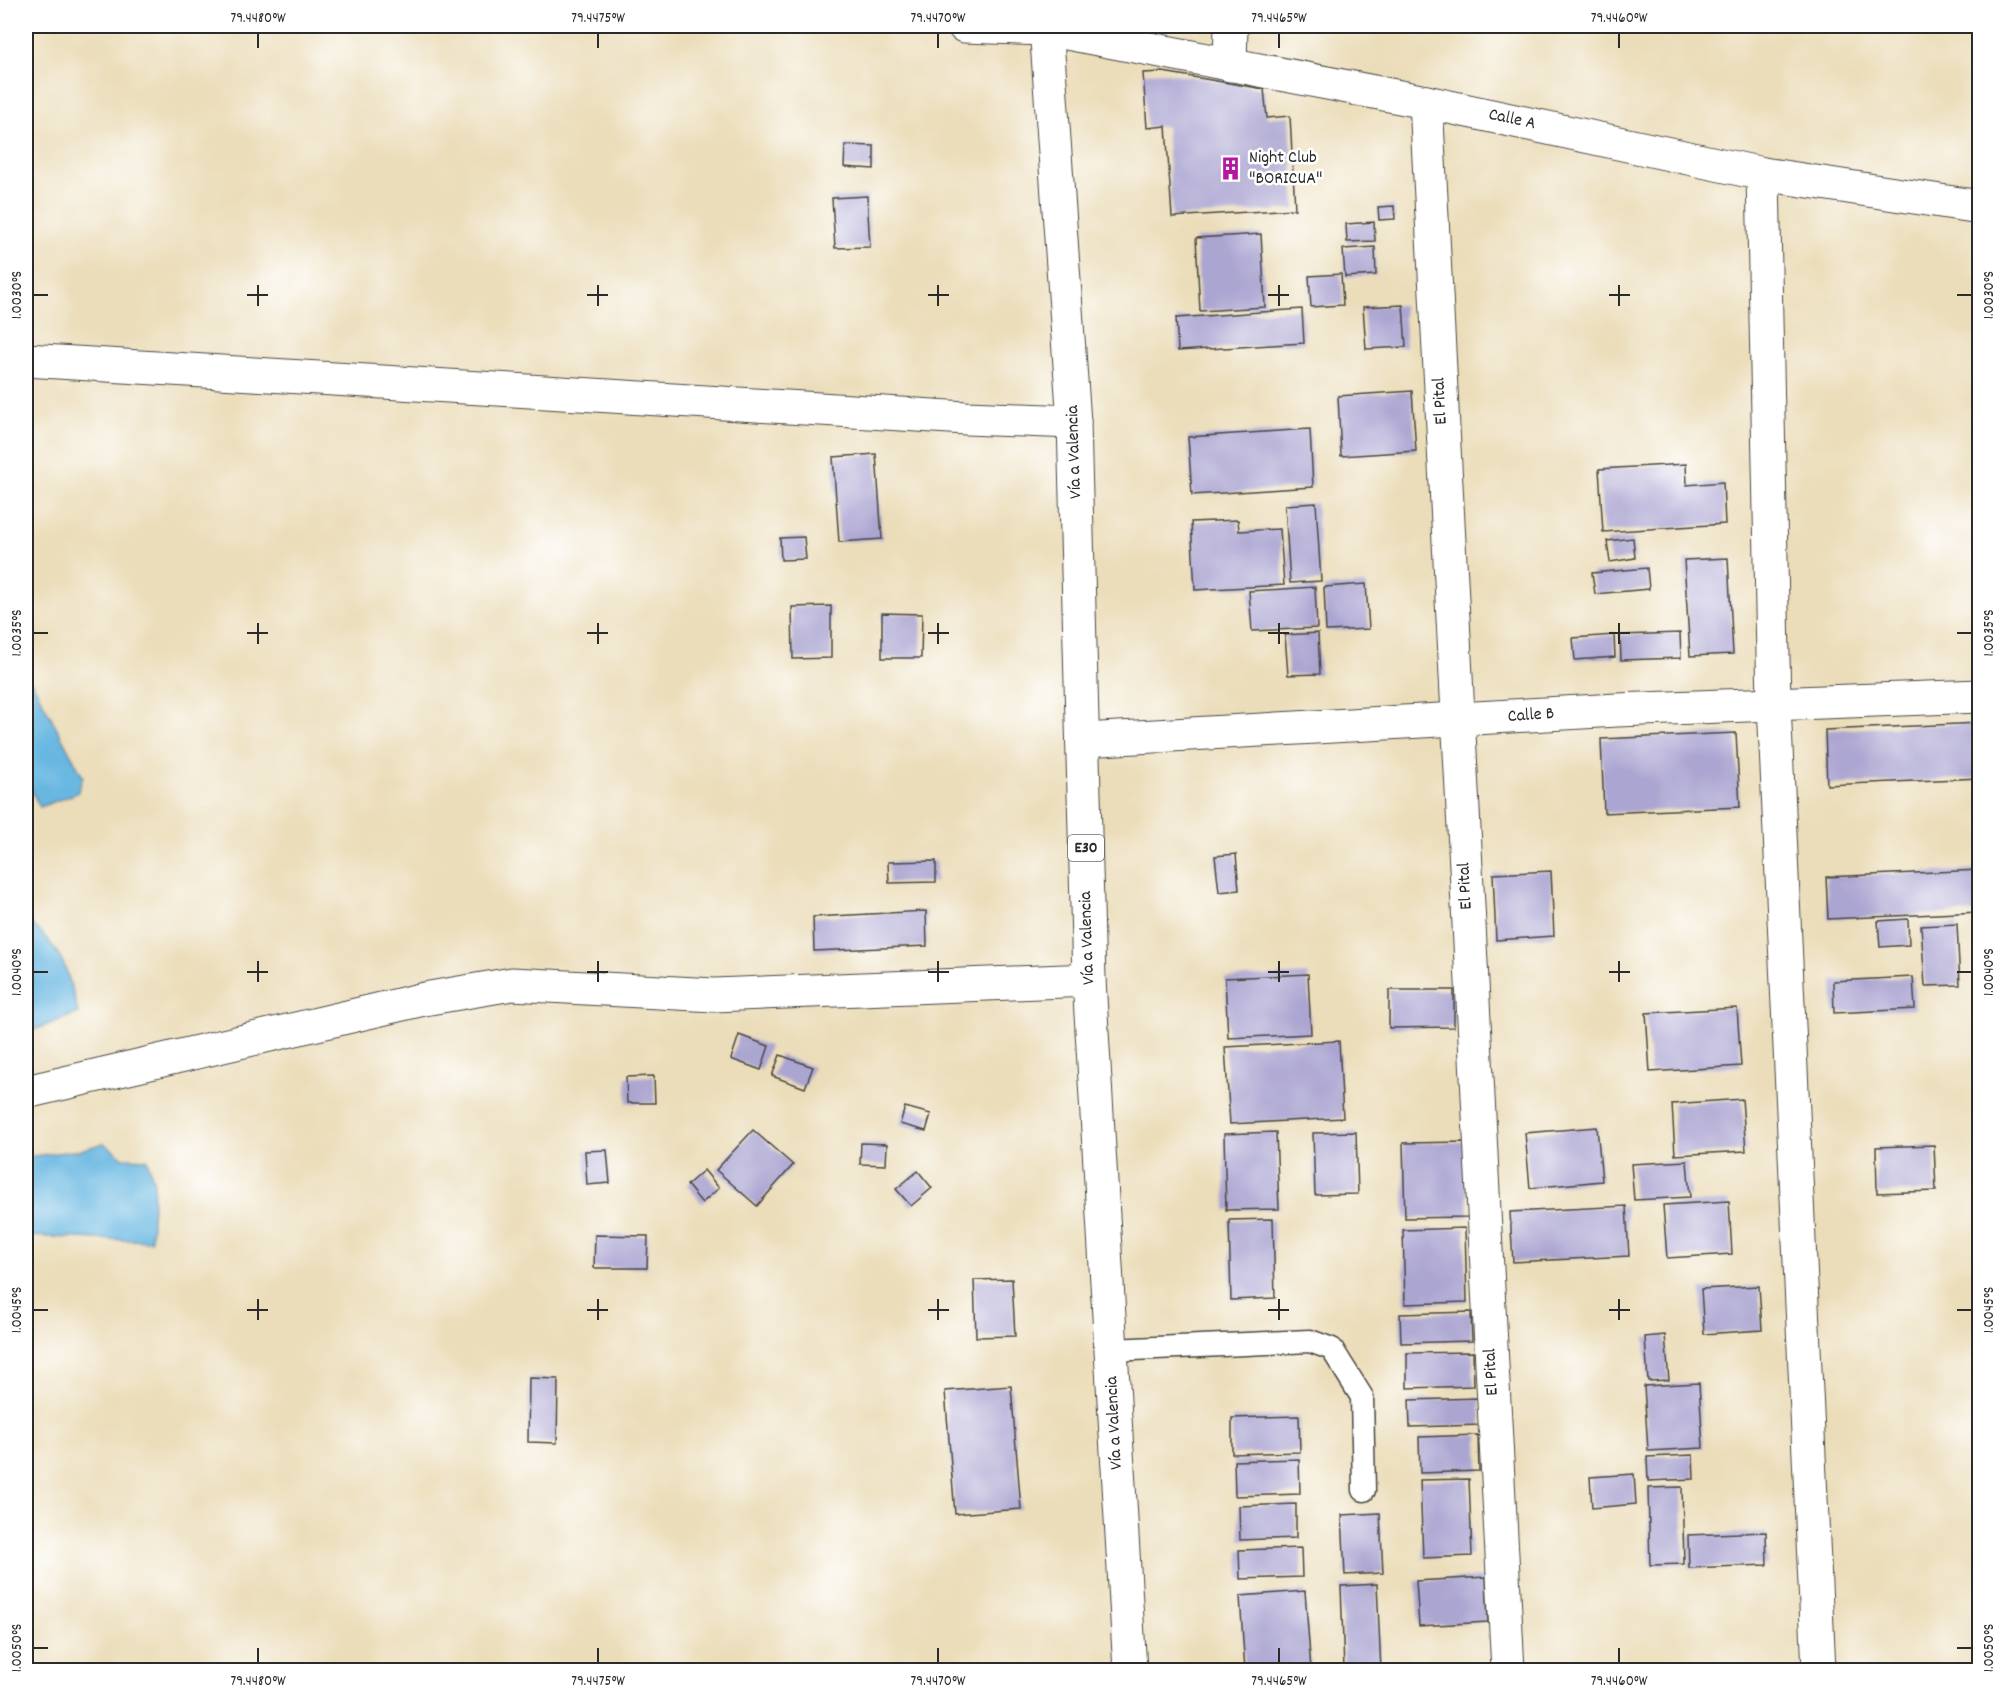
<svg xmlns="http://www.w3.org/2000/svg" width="2005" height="1696" viewBox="0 0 2005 1696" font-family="Dekko,sans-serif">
<rect width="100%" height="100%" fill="#fff"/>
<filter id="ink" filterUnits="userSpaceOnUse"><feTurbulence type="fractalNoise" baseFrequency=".0167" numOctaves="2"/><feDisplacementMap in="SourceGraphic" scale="12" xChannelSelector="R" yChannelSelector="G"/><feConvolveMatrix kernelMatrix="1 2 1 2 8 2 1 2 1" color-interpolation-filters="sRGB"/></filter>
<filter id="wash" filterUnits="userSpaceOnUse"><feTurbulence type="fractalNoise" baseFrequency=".008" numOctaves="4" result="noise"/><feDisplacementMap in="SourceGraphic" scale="24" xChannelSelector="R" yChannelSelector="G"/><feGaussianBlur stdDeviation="1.35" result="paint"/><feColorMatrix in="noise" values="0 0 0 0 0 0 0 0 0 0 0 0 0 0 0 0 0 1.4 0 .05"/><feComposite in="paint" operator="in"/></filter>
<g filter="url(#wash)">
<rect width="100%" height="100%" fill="#ebddb9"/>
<g fill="#67b7e1" stroke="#497186" stroke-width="1.5">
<path d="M32 682 83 777 77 793 40 807 26 780V685Z"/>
<path d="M26 919C62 948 68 969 78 1013L26 1033Z"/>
<path d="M104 1143 124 1158 147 1159 154 1183 151 1241 26 1236V1157L81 1150Z"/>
</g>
<g id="blocks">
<g fill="#aba5d1">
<path d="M1163 72 1264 89 1267 118 1290 116 1295 209 1172 217 1166 126 1147 128 1143 73Z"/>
<path d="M845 145 874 146V169L844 167Z"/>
<path d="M867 196 870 247 835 248 832 198Z"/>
<path d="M1394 206 1395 219 1379 220 1378 207Z"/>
<path d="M1374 222 1375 241 1347 242 1346 224Z"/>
<path d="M1261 234 1265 307 1200 311 1196 238Z"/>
<path d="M1375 247 1376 275 1345 277 1343 249Z"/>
<path d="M1341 274 1343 305 1311 307 1309 276Z"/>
<path d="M1403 305 1406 347 1366 349 1363 307Z"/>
<path d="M1302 309 1304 343 1178 351 1176 318Z"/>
<path d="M1412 391 1416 451 1341 456 1338 396Z"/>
<path d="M1310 429 1313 487 1192 495 1188 437Z"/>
<path d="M876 454 882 539 839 542 833 457Z"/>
<path d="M1686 464 1687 485 1723 482 1725 524 1603 532 1599 469Z"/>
<path d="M1316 503 1321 581 1290 583 1285 505Z"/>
<path d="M1238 520 1239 531 1280 529 1284 585 1195 590 1191 522Z"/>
<path d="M804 537 806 559 781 560 780 538Z"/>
<path d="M1633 538 1635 558 1610 562 1607 541Z"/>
<path d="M1728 558 1733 654 1690 656 1684 560Z"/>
<path d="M1647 568 1649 589 1595 594 1592 573Z"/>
<path d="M1366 584 1369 629 1326 631 1324 587Z"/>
<path d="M1315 587 1317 628 1252 631 1249 591Z"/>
<path d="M831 606V658L793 659 792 607Z"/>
<path d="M882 613 922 614 921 658H882Z"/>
<path d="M1318 633 1320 674 1288 675 1285 635Z"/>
<path d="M1680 633 1681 658 1621 660 1620 635Z"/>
<path d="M1614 635 1615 657 1575 660 1573 638Z"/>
<path d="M1980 723V778L1827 785 1825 730Z"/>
<path d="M1736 733 1740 807 1604 813 1601 739Z"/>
<path d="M1236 854 1239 890 1219 892 1215 856Z"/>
<path d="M936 861V882L889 883 888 862Z"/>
<path d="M1980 870V912L1828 919 1826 877Z"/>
<path d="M1551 871 1554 936 1496 940 1493 874Z"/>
<path d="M926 911 927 946 814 951 813 917Z"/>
<path d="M1908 919 1909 945 1880 947 1878 921Z"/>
<path d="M1957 924 1960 985 1925 986 1921 926Z"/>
<path d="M1308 974 1311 1034 1228 1038 1225 978Z"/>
<path d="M1913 977 1915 1009 1834 1013 1833 981Z"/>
<path d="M1389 990H1454V1027L1389 1028Z"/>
<path d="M1737 1008 1741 1066 1650 1072 1646 1013Z"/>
<path d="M739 1035 769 1046 761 1070 731 1059Z"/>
<path d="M1339 1041 1343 1118 1230 1124 1225 1047Z"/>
<path d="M780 1055 813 1067 805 1088 772 1076Z"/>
<path d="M654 1076 655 1103H627L626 1077Z"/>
<path d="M1742 1099 1746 1151 1675 1155 1672 1104Z"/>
<path d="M905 1107 931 1114 926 1131 900 1124Z"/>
<path d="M1597 1127 1602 1181 1530 1188 1525 1133Z"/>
<path d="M753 1130 793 1165 757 1206 716 1170Z"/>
<path d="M1276 1132 1279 1209 1226 1210 1224 1134Z"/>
<path d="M1356 1132 1358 1194 1315 1195 1313 1133Z"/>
<path d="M1466 1142 1468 1217 1405 1218 1403 1143Z"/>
<path d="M861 1143 887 1144 886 1165 860 1164Z"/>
<path d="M1934 1145 1936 1191 1877 1193 1876 1147Z"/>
<path d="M607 1150 610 1183 587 1185 585 1151Z"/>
<path d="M1687 1161 1690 1197 1634 1200 1631 1164Z"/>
<path d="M704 1170 719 1188 702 1203 687 1185Z"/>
<path d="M918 1171 932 1188 911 1206 896 1189Z"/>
<path d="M1729 1201 1732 1254 1667 1258 1663 1205Z"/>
<path d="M1626 1206 1629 1256 1513 1262 1510 1212Z"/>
<path d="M1273 1219 1275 1298 1231 1300 1229 1220Z"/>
<path d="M1465 1228 1467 1302 1405 1304 1403 1230Z"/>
<path d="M595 1235 648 1236 647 1268H594Z"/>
<path d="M1012 1279 1015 1336 976 1337 974 1280Z"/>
<path d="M1759 1286 1762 1330 1704 1334 1701 1289Z"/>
<path d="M1471 1312 1472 1341 1401 1343 1400 1314Z"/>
<path d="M1665 1335 1669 1380 1648 1381 1645 1337Z"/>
<path d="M1473 1352 1474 1386 1407 1388V1353Z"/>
<path d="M529 1378 558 1379 557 1443 528 1442Z"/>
<path d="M1699 1383 1703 1448 1648 1451 1644 1386Z"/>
<path d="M1011 1386 1021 1509 955 1514 945 1391Z"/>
<path d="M1480 1398 1481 1425 1410 1427 1409 1400Z"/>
<path d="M1299 1416 1300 1452 1232 1454V1418Z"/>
<path d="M1478 1435 1479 1471 1420 1473 1419 1437Z"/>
<path d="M1693 1455 1694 1479 1648 1481 1647 1457Z"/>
<path d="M1299 1459 1300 1494 1235 1496 1234 1461Z"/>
<path d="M1634 1474 1636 1504 1592 1508 1590 1477Z"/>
<path d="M1469 1479 1472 1556 1423 1558 1420 1480Z"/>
<path d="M1682 1487 1684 1564 1650 1565 1648 1488Z"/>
<path d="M1296 1504V1538L1240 1540 1239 1506Z"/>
<path d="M1380 1513 1383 1573 1345 1575 1342 1515Z"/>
<path d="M1766 1532 1767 1565 1689 1568 1688 1535Z"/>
<path d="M1301 1548 1302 1577 1240 1579 1239 1550Z"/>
<path d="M1486 1577 1488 1622 1419 1626 1416 1581Z"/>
<path d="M1377 1584 1381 1670H1344L1341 1586Z"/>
<path d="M1305 1591 1311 1670H1245L1240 1596Z"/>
</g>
</g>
</g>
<g filter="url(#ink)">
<use href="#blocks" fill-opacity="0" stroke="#484640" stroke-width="1.5"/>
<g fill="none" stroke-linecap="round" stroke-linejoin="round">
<defs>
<path id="service" d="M1111 1350 1310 1341 1332 1349 1362 1397 1364 1490"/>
<g id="minor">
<path d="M964 26 1046 29 1426 102 1763 174 1980 207"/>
<path d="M1230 65 1231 26"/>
<path d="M1426 102 1508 1670"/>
<path d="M1763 174 1774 704 1819 1670"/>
<path d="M26 360 966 418 1074 422"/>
<path d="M1083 740 1617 710 1980 696"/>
<path d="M26 1092 424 999 512 984 714 995 1089 980"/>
</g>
<path id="trunk" d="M1046 26 1074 422 1089 980 1130 1670"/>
</defs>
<use href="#service" stroke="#484640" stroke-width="25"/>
<use href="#minor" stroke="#484640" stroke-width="35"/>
<use href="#trunk" stroke="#484640" stroke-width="35"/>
<use href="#service" stroke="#fff" stroke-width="22"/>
<use href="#minor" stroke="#fff" stroke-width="33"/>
<use href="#trunk" stroke="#fff" stroke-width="33"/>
</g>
</g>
<path fill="none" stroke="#2b2b2b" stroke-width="2" d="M258 33V48M598 33V48M938 33V48M1279 33V48M1619 33V48M258 285V306M598 285V306M938 285V306M1279 285V306M1619 285V306M33 295H48M247 295H268M587 295H608M928 295H949M1268 295H1289M1609 295H1630M1957 295H1972M258 623V644M598 623V644M938 623V644M1279 623V644M1619 623V644M33 633H48M247 633H268M587 633H608M928 633H949M1268 633H1289M1609 633H1630M1957 633H1972M258 961V982M598 961V982M938 961V982M1279 961V982M1619 961V982M33 972H48M247 972H268M587 972H608M928 972H949M1268 972H1289M1609 972H1630M1957 972H1972M258 1299V1320M598 1299V1320M938 1299V1320M1279 1299V1320M1619 1299V1320M33 1310H48M247 1310H268M587 1310H608M928 1310H949M1268 1310H1289M1609 1310H1630M1957 1310H1972M33 1648H48M258 1648V1663M598 1648V1663M938 1648V1663M1279 1648V1663M1619 1648V1663M1957 1648H1972"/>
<defs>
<symbol id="building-bare" viewBox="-9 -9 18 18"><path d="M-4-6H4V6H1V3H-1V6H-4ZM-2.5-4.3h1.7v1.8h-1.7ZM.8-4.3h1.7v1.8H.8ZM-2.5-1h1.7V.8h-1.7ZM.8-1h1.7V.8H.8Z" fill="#b5179e" stroke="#fff" stroke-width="2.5" paint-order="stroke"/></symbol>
</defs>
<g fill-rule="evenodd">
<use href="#building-bare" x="1214" y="152" width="33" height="33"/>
</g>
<g text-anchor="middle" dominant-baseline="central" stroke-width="5" stroke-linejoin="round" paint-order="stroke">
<rect fill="#fff" stroke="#6b6b6b" stroke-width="1.5" x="1068" y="835" width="36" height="26" rx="4.5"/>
<g font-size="16" font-weight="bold" fill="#2b2b2b">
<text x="1086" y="848">E30</text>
</g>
<g font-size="18" fill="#2b2b2b" stroke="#fff">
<text transform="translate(1512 120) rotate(12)">Calle A</text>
<text transform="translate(1441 401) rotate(-93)">El Pital</text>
<text transform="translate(1075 452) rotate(-92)">Vía a Valencia</text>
<text transform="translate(1531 716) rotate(-4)">Calle B</text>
<text transform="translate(1466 886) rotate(-93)">El Pital</text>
<text transform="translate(1088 938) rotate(-92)">Vía a Valencia</text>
<text transform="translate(1492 1372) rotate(-93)">El Pital</text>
<text transform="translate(1115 1423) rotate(-93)">Vía a Valencia</text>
</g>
<g font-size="18" fill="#2b2b2b" stroke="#fff" text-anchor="start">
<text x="1249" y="158">Night Club<tspan x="1249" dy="21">"BORICUA"</tspan></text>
</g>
</g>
<rect width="2005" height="1696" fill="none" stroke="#fff" stroke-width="66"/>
<rect x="33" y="33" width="1939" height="1630" fill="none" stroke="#2b2b2b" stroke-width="2"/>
<g font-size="15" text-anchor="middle" fill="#2b2b2b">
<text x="258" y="22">79.4480°W</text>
<text x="598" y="22">79.4475°W</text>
<text x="938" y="22">79.4470°W</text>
<text x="1279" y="22">79.4465°W</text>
<text x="1619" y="22">79.4460°W</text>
<text transform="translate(16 295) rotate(-90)" y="5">1.0030°S</text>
<text transform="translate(1988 295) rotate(-90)" y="5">1.0030°S</text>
<text transform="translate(16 633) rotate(-90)" y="5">1.0035°S</text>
<text transform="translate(1988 633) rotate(-90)" y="5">1.0035°S</text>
<text transform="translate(16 972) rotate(-90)" y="5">1.0040°S</text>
<text transform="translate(1988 972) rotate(-90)" y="5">1.0040°S</text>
<text transform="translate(16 1310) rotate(-90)" y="5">1.0045°S</text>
<text transform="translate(1988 1310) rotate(-90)" y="5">1.0045°S</text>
<text transform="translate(16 1648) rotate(-90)" y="5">1.0050°S</text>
<text transform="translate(1988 1648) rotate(-90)" y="5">1.0050°S</text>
<text x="258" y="1685">79.4480°W</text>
<text x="598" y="1685">79.4475°W</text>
<text x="938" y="1685">79.4470°W</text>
<text x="1279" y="1685">79.4465°W</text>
<text x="1619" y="1685">79.4460°W</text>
</g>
</svg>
